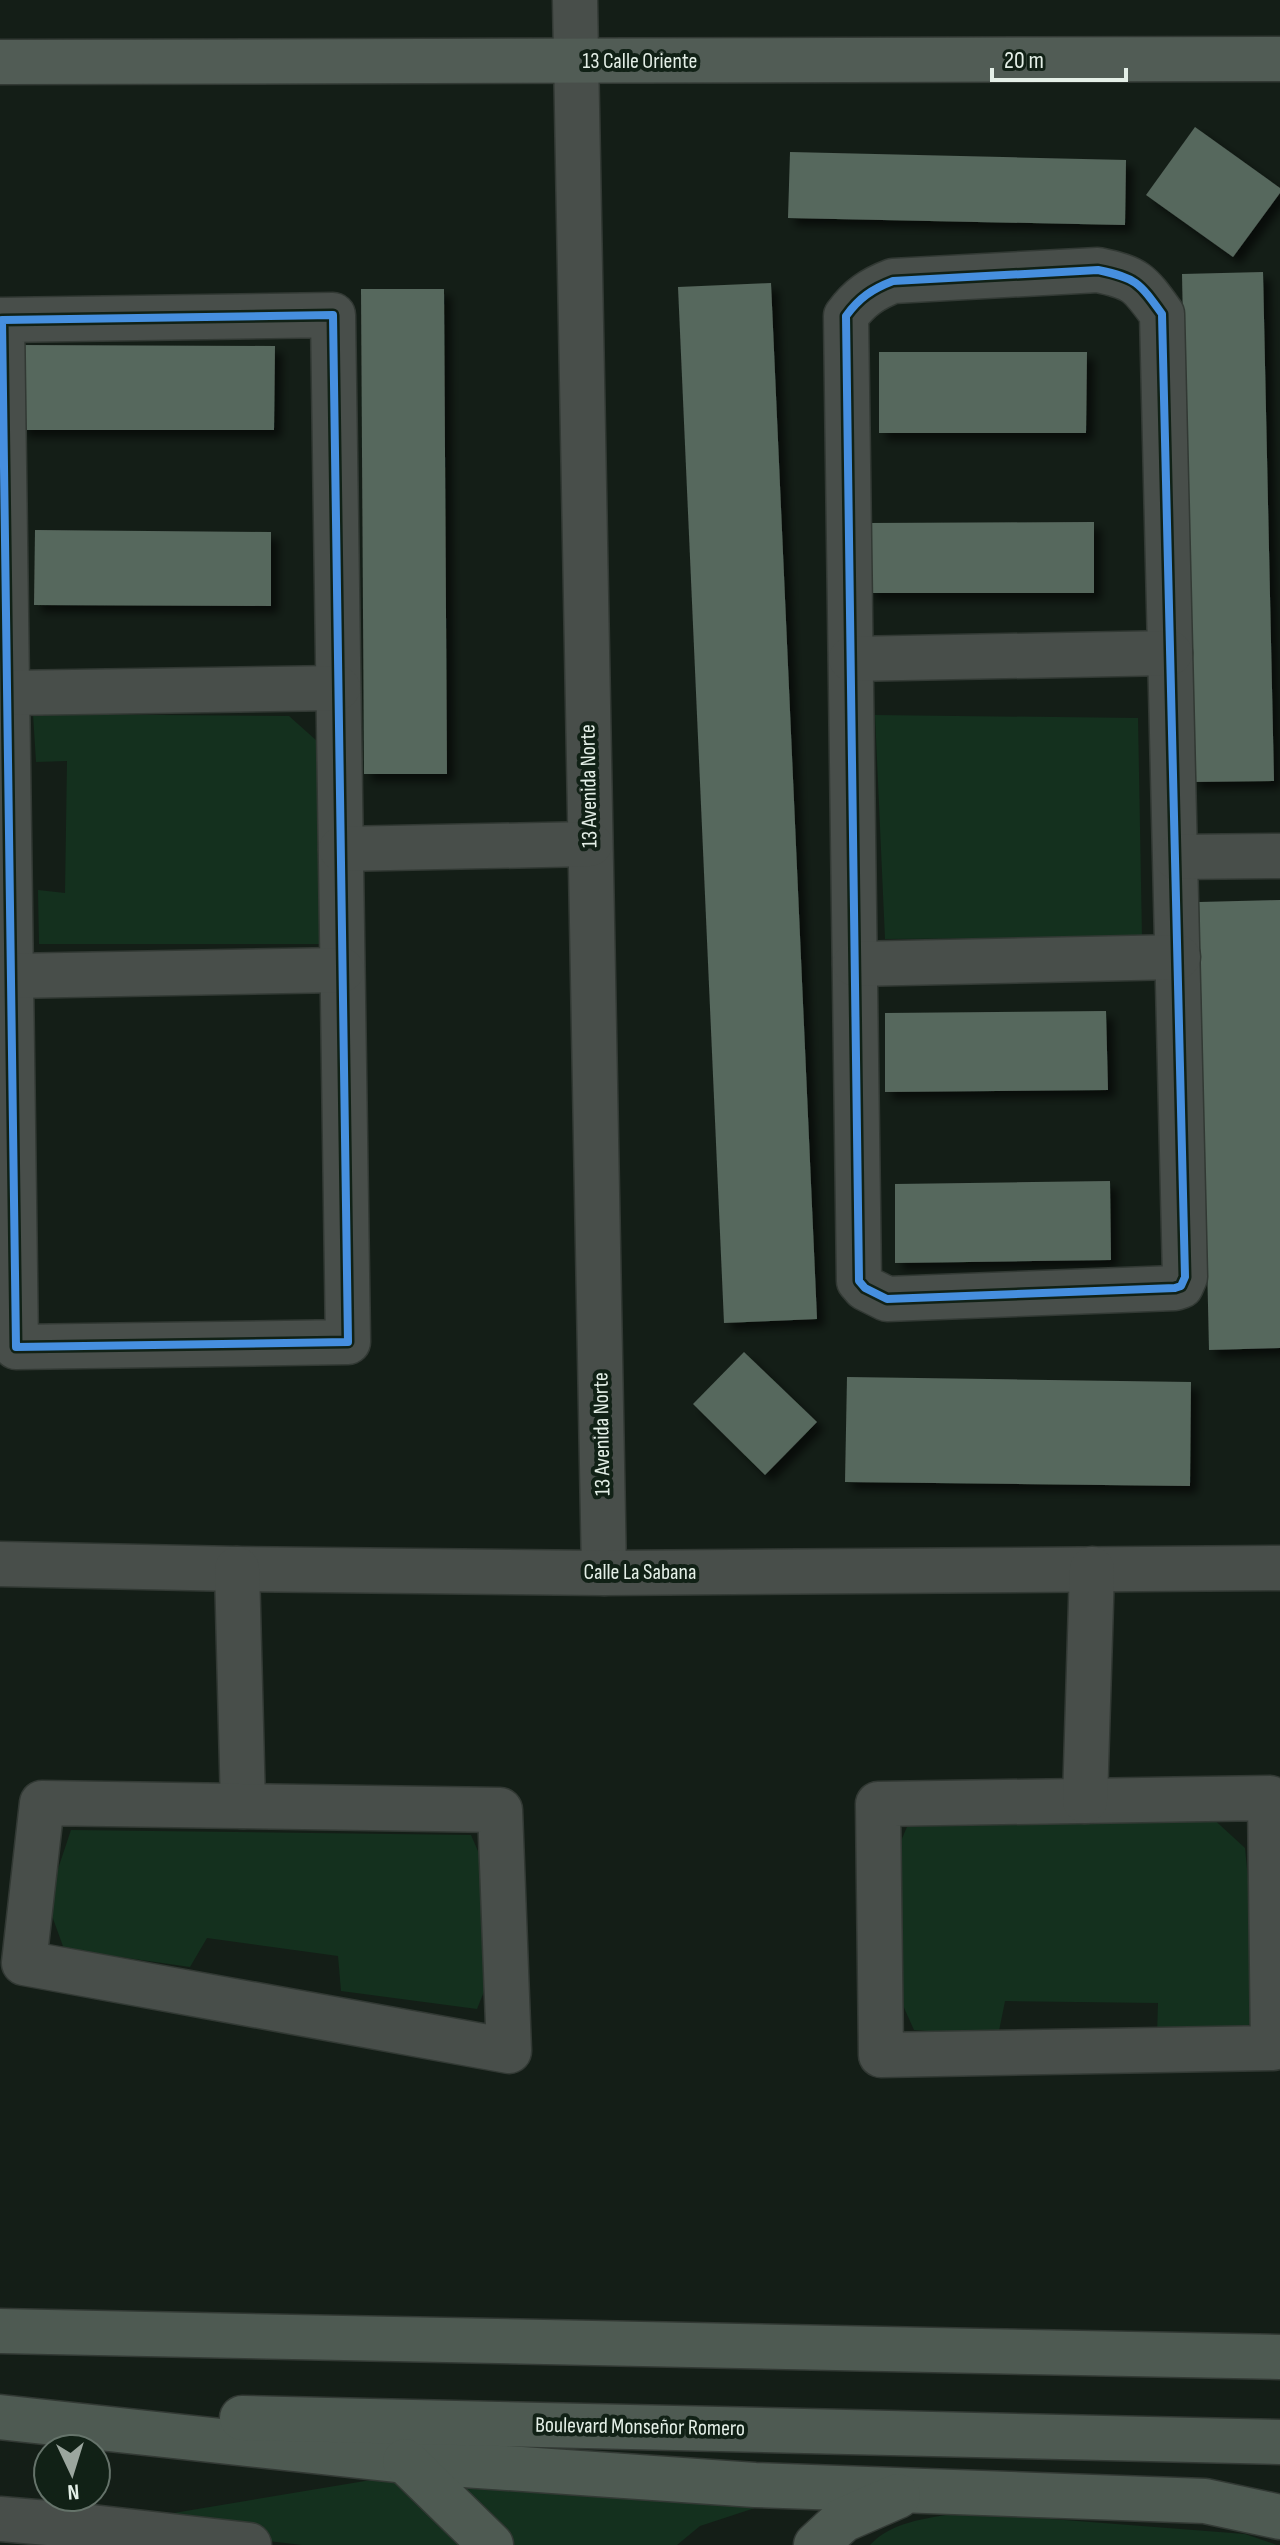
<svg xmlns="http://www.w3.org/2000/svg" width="1280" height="2545" viewBox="0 0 1280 2545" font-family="'Sofia Sans Condensed',sans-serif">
<defs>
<filter id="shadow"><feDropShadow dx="7" dy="7" stdDeviation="4" flood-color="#0009"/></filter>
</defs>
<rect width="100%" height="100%" fill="#141e17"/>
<g fill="#14301e">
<path d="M33 714 289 716 317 741 322 944H39L38 890 65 893 67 761 36 762Z"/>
<path d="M875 715 1138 718 1142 937 885 939Z"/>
<path d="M1208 1814 1245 1848 1261 2009 1237 2040 1157 2036 1158 2003 1005 2001 998 2036 914 2030 901 2001 896 1853 909 1822Z"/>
<path d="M71 1830 471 1835 484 1865 489 1979 477 2009 341 1991 338 1956 207 1938 190 1967 64 1949 47 1902Z"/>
<path d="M423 2469 767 2504 700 2526 677 2545H497Z"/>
<path d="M401 2475 484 2545H302L114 2523Z"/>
<path d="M963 2512 1245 2534 1277 2545H870C893 2520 932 2518 963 2512Z"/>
</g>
<g fill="#57675d" filter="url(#shadow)">
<path d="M1195 127 1280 188V193L1233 257 1146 195Z"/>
<path d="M790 152 1126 160 1125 225 788 218Z"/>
<path d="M1263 272 1274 781 1192 782 1182 274Z"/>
<path d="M771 283 817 1319 724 1323 678 287Z"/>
<path d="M361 289H444L447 774H364Z"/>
<path d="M20 345 275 346 274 430H20Z"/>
<path d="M879 352H1087L1086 433H879Z"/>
<path d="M1094 522V593H867V523Z"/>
<path d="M35 530 271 532V606L34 605Z"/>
<path d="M1280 900V1348L1209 1350 1199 902Z"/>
<path d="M1106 1011 1108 1090 885 1092V1013Z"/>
<path d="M1110 1181 1111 1260 895 1263V1184Z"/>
<path d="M744 1352 817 1422 765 1475 693 1404Z"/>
<path d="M847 1377 1191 1382 1190 1486 845 1482Z"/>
</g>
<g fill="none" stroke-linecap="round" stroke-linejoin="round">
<defs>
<g id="minor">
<path d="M575 0 604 1573"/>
<path d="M1098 270C1136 278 1139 282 1162 314L1185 1277 1181 1286 1175 1288 887 1299 865 1288 859 1281 846 316C859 298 872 289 893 281Z"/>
<path d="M333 315 348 1342 16 1347 2 320Z"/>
<path d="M851 659 1170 653"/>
<path d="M7 693 338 688"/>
<path d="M341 849 590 844"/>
<path d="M1176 857 1280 856"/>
<path d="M855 964 1178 957"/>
<path d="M11 976 342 970"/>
<path d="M0 1564 237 1569 604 1573 1280 1568"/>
<path d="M237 1569 243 1806"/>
<path d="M1270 1798 1273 2048 881 2055 878 1804Z"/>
<path d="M1085 1801 1092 1569"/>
<path d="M42 1803 500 1810 509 2051 24 1963Z"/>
<path d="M0 2519 83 2526 249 2545"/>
</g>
<path id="major" d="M0 62 1280 59"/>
<g id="highway">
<path d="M0 2331 1280 2357"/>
<path d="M0 2417 405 2461 755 2485 1205 2501 1280 2517"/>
<path d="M242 2418 1280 2442"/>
<path d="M405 2461 491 2545"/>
<path d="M816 2545 843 2520 898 2496"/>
</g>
</defs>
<use href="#minor" stroke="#323934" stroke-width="47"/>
<use href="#major" stroke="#323934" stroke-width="47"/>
<use href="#highway" stroke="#323934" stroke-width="47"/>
<use href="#minor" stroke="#484e4a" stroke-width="44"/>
<use href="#major" stroke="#515c55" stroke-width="44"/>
<use href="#highway" stroke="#4e5a52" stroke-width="44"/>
<defs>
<g id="cycleway">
<path d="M1098 270C1136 278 1139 282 1162 314L1185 1277 1181 1286 1175 1288 887 1299 865 1288 859 1281 846 316C859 298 872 289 893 281Z"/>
<path d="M333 315 348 1342 16 1347 2 320Z"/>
</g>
</defs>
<use href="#cycleway" stroke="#112116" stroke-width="13"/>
<use href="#cycleway" stroke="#468fdf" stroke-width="8"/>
</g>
<g text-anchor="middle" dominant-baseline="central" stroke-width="8" stroke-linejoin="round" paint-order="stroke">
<g font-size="22" fill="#e4efe7" stroke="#112116">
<text x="640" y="61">13 Calle Oriente</text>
<text transform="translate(589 786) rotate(-91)">13 Avenida Norte</text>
<text transform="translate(602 1434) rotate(-91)">13 Avenida Norte</text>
<text x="640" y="1572">Calle La Sabana</text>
<text transform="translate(640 2427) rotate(1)">Boulevard Monseñor Romero</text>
</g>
</g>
<g transform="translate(72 2473) rotate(176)"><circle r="38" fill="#112116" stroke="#65736a" stroke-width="2"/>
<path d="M0-6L14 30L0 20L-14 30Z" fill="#9ba69e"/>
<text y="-12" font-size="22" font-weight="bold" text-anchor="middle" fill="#e4efe7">N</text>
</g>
<path d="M992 68v12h134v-12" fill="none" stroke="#e4efe7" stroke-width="4"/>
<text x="1004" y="68" font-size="24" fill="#e4efe7" stroke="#112116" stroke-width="6" paint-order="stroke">20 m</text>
</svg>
